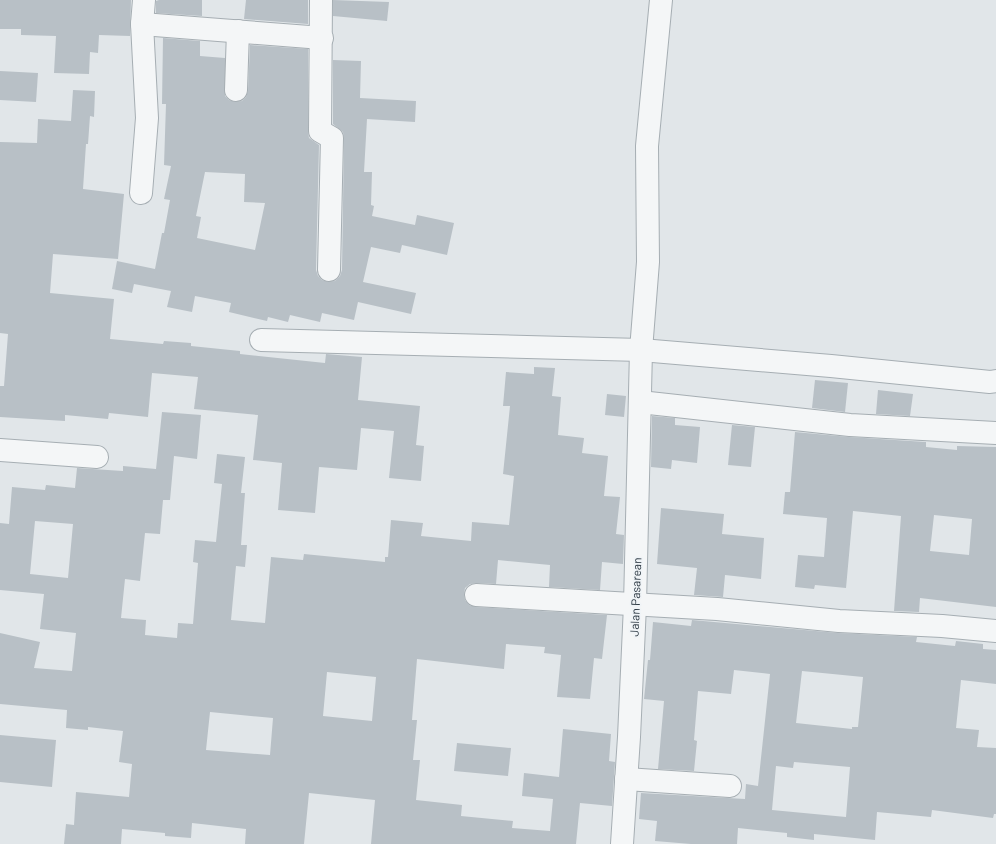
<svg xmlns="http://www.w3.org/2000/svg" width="996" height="844" viewBox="0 0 996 844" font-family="Barlow,sans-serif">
<rect width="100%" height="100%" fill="#e1e6e9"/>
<g fill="#b8c0c6" fill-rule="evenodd">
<path d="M0 0H131L130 36 99 35 98 53 90 52 89 74 54 73 56 36 21 35V29H0Z"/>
<path d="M159 0H202V16L156 13V1Z"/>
<path d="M246 0H308V24L244 19Z"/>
<path d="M333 0 389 2 387 21 333 16Z"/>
<path d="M163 38 200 41V56L225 58V96L229 100 235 102 242 101 246 97 248 91 250 45 308 49V131L309 138 319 145 316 270 318 276 322 280 328 282 335 281 340 276 342 270 344 138 343 132 333 124V60L361 61 360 98 416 101 415 122 367 119 364 172H372L371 205 374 206 372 216 415 225 417 215 454 223 447 255 402 245 400 253 371 247 363 282 416 293 411 314 358 302 354 320 322 313 320 322 290 315 288 322 268 317 267 321 229 312 231 303 195 296 192 312 167 307 171 291 134 284 132 293 112 289 117 261 155 269 162 233H164L170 200 164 199 171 166 164 165 166 104H162ZM205 172 245 174 244 202 265 203 255 250 197 238 201 217 196 216Z"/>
<path d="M0 71 38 73 36 102 0 100Z"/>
<path d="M73 90 95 91 94 117 90 116 88 144H86L83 189 124 194 118 259 53 254 50 293 114 299 110 339 163 344 164 341 191 343V346L240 351V354L325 363 326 354 362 357 358 400 420 406 416 445 424 446 421 481 389 478 394 431 361 428 357 470 319 467 315 513 278 510 282 463 253 460 258 415 194 409 198 377 152 373 148 417 109 413 108 419 65 415V421L0 417V386H4L8 334 0 333V142L37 143 38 119 71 121Z"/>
<path d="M534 367 555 368 552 396 561 397 558 435 584 438 582 453 608 456 604 496 620 497 616 534 624 535 623 564 602 562 600 590 549 587 550 565 498 560 496 584 477 583 470 584 465 588 464 594 465 600 469 605 475 607 607 615 602 659 594 658 590 699 557 697 561 655 544 653 545 647 506 644 504 669 417 659 412 720H417L413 760H420L416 800 462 805 461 816 513 821 512 828 550 831 553 799 522 796 524 773 559 777 563 729 611 734 609 761 615 762 612 806 580 803 576 844H371L375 800 309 793 304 844H245L246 829 192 823 191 838 165 836V833L122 829 121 844H64L66 824 74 825 76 792 129 797 132 764 119 762 123 731 88 727V730L66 728 67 710 0 704V633L40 642 34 668 72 671 76 633 40 629 44 594 0 590V523L9 524 12 487 45 490 46 485 75 488 77 468 123 471V466L156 469 162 412 201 415 197 459 174 456 170 500H163L160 534 145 533 140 581 125 579 121 618 146 620 145 635 177 638 178 623 193 624 198 563 193 562 195 540 216 542 222 484 214 483 217 454 245 457 241 493H245L241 545H247L245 567 236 566 231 620 265 623 271 557 303 560 304 554 385 562V557H388L391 520 423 523 421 536 471 541 472 522 509 525 514 476 503 474 510 406H503L506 372 534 374ZM35 521 73 524 68 578 30 574ZM327 672 376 677 372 721 323 716ZM210 712 273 718 270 755 206 750Z"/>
<path d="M815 380 848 383 845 412 812 408Z"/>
<path d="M878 390 913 394 910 416 876 414Z"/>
<path d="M607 394 626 396 624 417 605 415Z"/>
<path d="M652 416 675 418V425L700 427 697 463 672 460 671 469 651 467Z"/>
<path d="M732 425 755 427 751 467 728 465Z"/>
<path d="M795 432 849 437 926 442V447L957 450V446L996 447V607L920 598 919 612 894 611 901 516 853 511 846 588 815 585 814 589 795 587 798 555 824 557 827 518 783 514 785 492H790ZM934 515 972 519 969 555 930 551Z"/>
<path d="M661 508 724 514 722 534 764 538 761 579 725 575 723 597 694 595 697 568 657 564Z"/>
<path d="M692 620 838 633 917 637 916 642 955 646 956 641 983 644V649L996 650V684L961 680 956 728 979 730 977 747 996 748V814H994L993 818 932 810 931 817 877 812 875 840 814 834V840L787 837V833L738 828 737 844H691L655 841 657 821 639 819 641 793 745 799 746 784 758 786 770 674 734 670 731 694 698 691 694 740 697 741 694 771 658 769 664 701 644 699 648 660H650L653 622 691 626ZM802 671 863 677 858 727H852V729L796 723ZM794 762 850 767 846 817 772 810 776 766 793 768Z"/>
<path d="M0 735 56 740 52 787 0 782Z"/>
<path d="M457 743 511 748 508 776 454 771Z"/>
</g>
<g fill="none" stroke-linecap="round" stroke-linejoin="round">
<defs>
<g id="street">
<path d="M321 0 320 131 332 138 329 270"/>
<path d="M142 24 322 38"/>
<path d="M236 90 238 31"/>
<path d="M141 193 147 118 142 24 144 0"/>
<path d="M261 340 641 350 831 366 990 382 996 381"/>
<path d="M640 402 850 425 996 433"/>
<path d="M0 450 97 457"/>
<path d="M476 595 717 609 839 621 942 626 996 631"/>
<path d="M626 779 730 786"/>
<path d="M622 844 629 737 635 605 641 350 648 262 647 146 661 0"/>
</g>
</defs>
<use href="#street" stroke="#a6aeb3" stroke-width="24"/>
<use href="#street" stroke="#f4f6f7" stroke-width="22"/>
</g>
<g text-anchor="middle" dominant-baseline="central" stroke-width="3.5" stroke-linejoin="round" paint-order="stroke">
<g font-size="12" fill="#2a3640" stroke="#f0f4f7">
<text transform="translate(635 597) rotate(-88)">Jalan Pasarean</text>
</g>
</g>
</svg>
